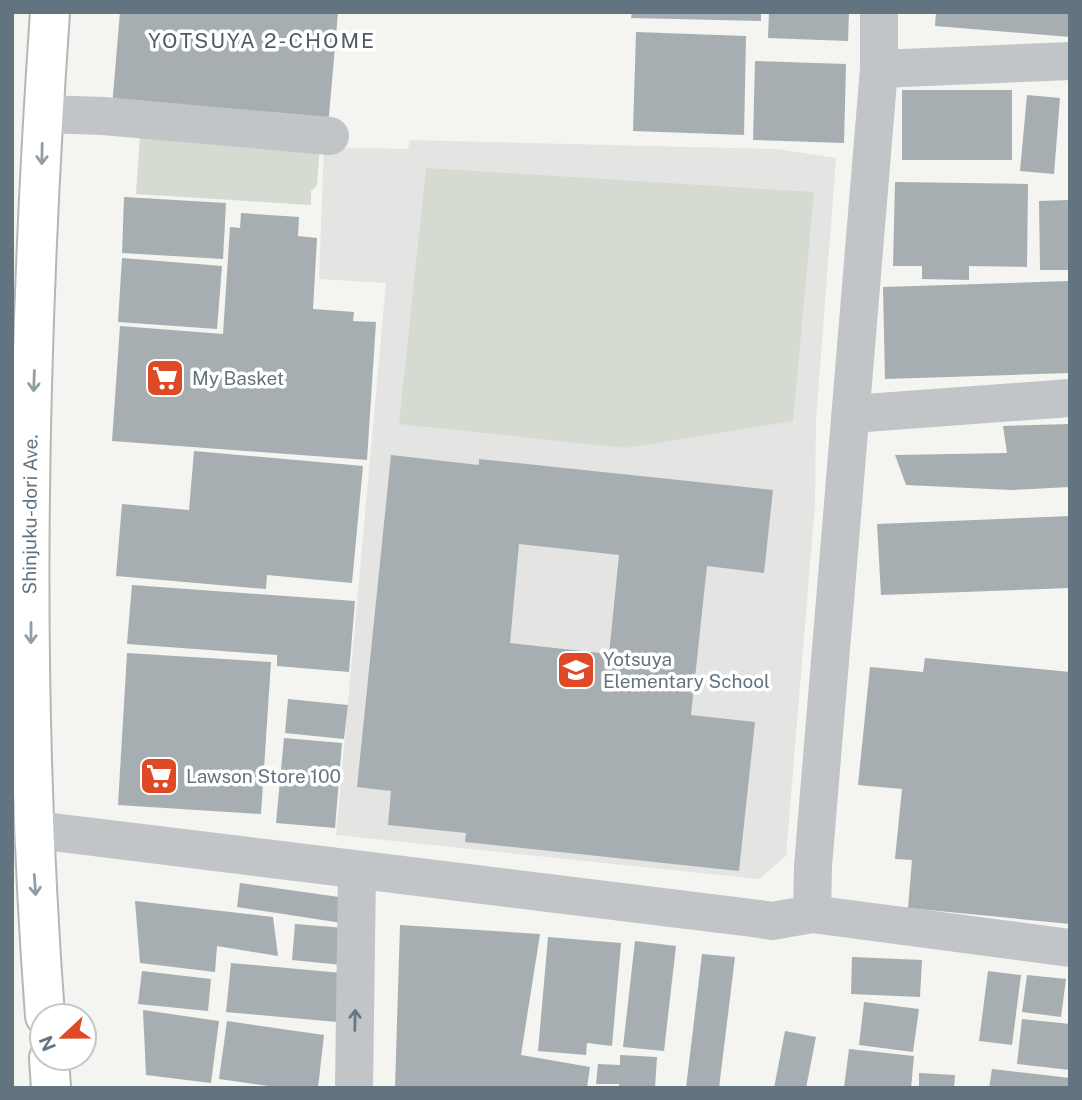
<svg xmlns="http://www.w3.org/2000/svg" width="1082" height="1100" viewBox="0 0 1082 1100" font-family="'Public Sans',sans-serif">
<rect width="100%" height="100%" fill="#f4f4f0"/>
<path fill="#e4e5e3" d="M410 140 776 149 836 158 816 420 815 504 786 856 759 879 336 835 386 283 319 279 324 147 408 149Z"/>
<g fill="#d5dbd1">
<path d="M140 137 320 146 317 185 311 191V205L136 194Z"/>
<path d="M426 168 814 192 793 421 625 448 399 424Z"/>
</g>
<g fill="#a6aeb2" fill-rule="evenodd">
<path d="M120 12H338L328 127 112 107Z"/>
<path d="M632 12H761V21L631 18Z"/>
<path d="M769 12H849L848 41 768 38Z"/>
<path d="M936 12H1070V37L935 26Z"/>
<path d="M636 32 746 36 744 135 633 131Z"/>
<path d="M755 61 846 64 844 143 753 140Z"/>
<rect x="902" y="90" width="110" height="70"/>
<path d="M1027 95 1060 98 1054 174 1020 171Z"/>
<path d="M895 182 1028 184 1027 267 969 266V280L922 279V266H893Z"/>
<path d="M124 197 226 203 223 259 122 253Z"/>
<path d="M1070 200V270H1040L1039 201Z"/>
<path d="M241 213 299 217 298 236 317 238 313 309 354 312 353 321 376 322 367 460 112 441 120 326 223 334 230 227 240 228Z"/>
<path d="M122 258 222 266 217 329 118 322Z"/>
<path d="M1070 281V373L885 379 883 287Z"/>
<path d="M1070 424V487L1011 490 906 485 895 455 1007 453 1003 426Z"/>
<path d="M194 451 363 466 352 583 267 575 266 589 116 576 122 504 189 510Z"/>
<path d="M391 455 479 465V459L773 490 764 573 707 566 691 715 755 722 739 871 465 842 466 833 388 825 391 791 357 787ZM519 544 619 555 609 654 510 643Z"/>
<path d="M1070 516V588L881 595 877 524Z"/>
<path d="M132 585 355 601 349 672 277 666V655L127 644Z"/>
<path d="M127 653 271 662 261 814 118 805Z"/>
<path d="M925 658 1070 672V924L908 908 912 860 895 859 902 789 858 785 870 667 923 672Z"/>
<path d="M288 699 348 705 344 739 285 733Z"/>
<path d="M284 738 342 743 335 828 276 823Z"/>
<path d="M240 883 346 898 342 923 237 907Z"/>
<path d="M135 901 273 917 278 956 217 946 215 972 140 963Z"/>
<path d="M295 924 345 928 342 965 292 960Z"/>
<path d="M400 925 540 934 521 1055 590 1067 587 1088H395Z"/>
<path d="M548 937 621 943 612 1046 587 1043 586 1055 538 1051Z"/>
<path d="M635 941 676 946 664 1051 623 1047Z"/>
<path d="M702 954 735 957 719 1088H686Z"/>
<path d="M852 957 922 960 920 997 851 994Z"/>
<path d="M231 963 342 973 337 1022 226 1012Z"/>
<path d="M142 971 211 979 208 1011 138 1004Z"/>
<path d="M988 971 1021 975 1012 1045 979 1041Z"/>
<path d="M1027 975 1066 979 1061 1017 1022 1012Z"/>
<path d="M864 1002 919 1009 913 1052 859 1045Z"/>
<path d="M143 1010 219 1021 211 1083 146 1075Z"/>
<path d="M1022 1019 1070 1024V1070L1017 1064Z"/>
<path d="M227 1021 324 1035 318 1088H283L219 1079Z"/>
<path d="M785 1031 816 1037 806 1088H774Z"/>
<path d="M849 1049 914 1056 911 1088H844Z"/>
<path d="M620 1055 657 1057 655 1088H619V1084H596L598 1064 620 1065Z"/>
<path d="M992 1069 1070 1078V1088H989Z"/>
<path d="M919 1073 955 1075 954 1088H919Z"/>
</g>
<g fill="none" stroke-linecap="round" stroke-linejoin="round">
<defs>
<g id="highway">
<path id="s1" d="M45 1016C20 683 27 346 50 12"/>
<path d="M49 1058 51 1088"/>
</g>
</defs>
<use href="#highway" stroke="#b4b7ba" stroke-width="42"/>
<g stroke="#c1c5c8" stroke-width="38">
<path d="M879 69 1070 61"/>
<path d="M43 114 103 116 330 136"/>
<path d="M852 414 1070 398"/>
<path d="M12 827 752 918 772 921 812 914 1070 948"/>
<path d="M812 914 813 866 879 69V12"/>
<path d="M354 1088 357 872"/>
</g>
<use href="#highway" stroke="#fff" stroke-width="38"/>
</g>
<defs><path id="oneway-shaft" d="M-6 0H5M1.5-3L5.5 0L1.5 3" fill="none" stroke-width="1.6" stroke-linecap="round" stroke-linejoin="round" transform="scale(1.75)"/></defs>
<g stroke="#929ea6">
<use href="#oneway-shaft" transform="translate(42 154) rotate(91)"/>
<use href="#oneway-shaft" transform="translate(34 381) rotate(92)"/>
<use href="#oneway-shaft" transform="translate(31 633) rotate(90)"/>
<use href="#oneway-shaft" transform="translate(35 885) rotate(86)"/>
</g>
<use stroke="#687884" href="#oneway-shaft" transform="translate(355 1020) rotate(-89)"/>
<defs>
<symbol id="supermarket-square" viewBox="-11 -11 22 22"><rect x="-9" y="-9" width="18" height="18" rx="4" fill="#de4a25" stroke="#fff"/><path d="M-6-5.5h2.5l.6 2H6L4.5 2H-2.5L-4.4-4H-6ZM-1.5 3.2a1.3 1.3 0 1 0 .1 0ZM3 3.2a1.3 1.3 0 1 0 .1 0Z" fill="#fff"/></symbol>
<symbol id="school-square" viewBox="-11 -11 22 22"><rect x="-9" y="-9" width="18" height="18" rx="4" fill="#de4a25" stroke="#fff"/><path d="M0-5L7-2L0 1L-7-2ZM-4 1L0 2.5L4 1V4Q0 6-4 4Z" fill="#fff"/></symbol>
</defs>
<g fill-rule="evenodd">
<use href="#supermarket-square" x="143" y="356" width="44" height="44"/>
<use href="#school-square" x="554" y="648" width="44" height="44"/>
<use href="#supermarket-square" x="137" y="754" width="44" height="44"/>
</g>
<g text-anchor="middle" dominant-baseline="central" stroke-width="7" stroke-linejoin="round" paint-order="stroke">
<g font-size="19" fill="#637480" stroke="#fff" text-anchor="start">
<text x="192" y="378">My Basket</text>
<text x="603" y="659">Yotsuya<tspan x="603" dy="22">Elementary School</tspan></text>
<text x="186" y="776">Lawson Store 100</text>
</g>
<g font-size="19" fill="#637480" stroke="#fff">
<text stroke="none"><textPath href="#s1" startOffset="502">Shinjuku-dori Ave.</textPath></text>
</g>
<g font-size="21" letter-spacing="2" fill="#515d65" stroke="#fff">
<text x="262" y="40">YOTSUYA 2-CHOME</text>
</g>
</g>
<rect width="1082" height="1100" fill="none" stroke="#637480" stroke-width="28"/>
<g transform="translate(63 1037) rotate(248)"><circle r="33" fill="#ffffff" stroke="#c1c7cc" stroke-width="2"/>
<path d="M0-5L12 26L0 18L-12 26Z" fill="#de4a25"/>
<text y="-10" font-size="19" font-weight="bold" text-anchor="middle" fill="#637480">N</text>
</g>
</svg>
